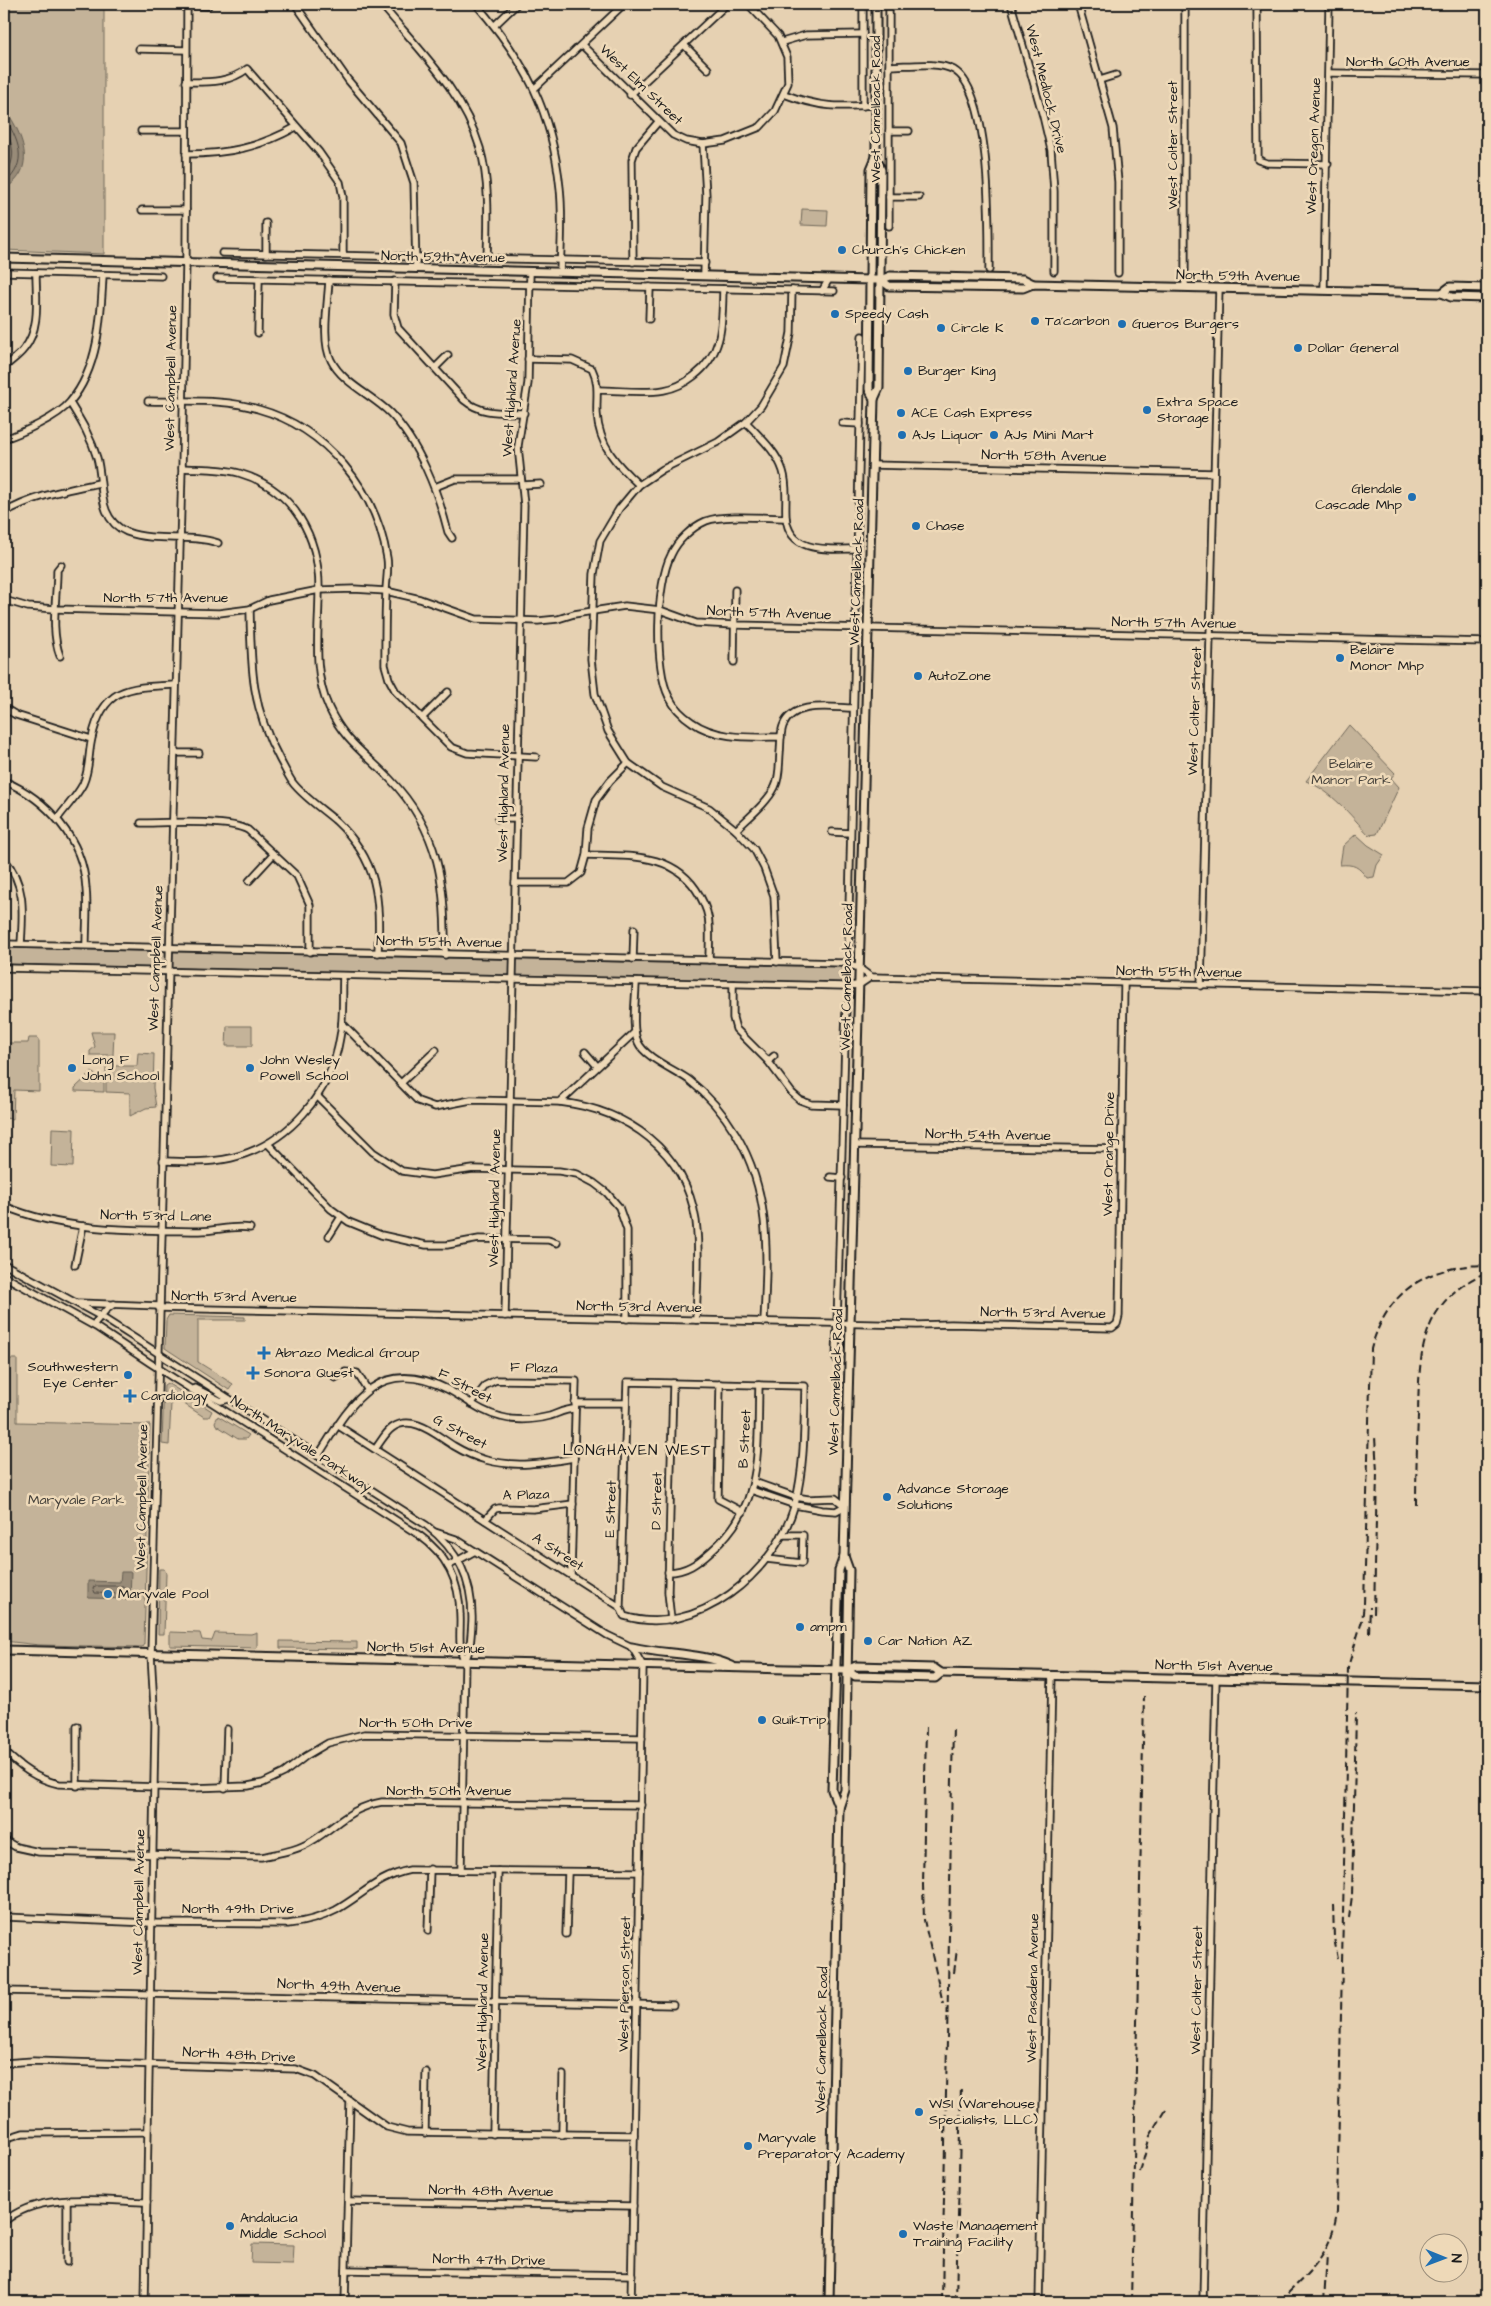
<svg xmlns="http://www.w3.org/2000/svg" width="1491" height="2306" viewBox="0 0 1491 2306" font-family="'Architects Daughter',sans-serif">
<rect width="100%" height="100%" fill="#e6d1b2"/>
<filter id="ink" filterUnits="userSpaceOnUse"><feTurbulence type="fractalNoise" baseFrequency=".02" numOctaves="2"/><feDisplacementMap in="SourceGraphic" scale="10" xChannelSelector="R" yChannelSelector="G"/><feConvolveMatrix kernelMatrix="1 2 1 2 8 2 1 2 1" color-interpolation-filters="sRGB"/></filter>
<g filter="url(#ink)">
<g fill="#c4b399" stroke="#70685a">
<path d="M4 4H104V254L4 250Z"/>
<path d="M802 209 828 210 827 226 801 225Z"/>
<path d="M1349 725 1395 773 1391 778 1399 787 1377 834 1369 835C1350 815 1332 791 1306 781Z"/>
<path d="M1356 834 1368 845 1384 855 1377 865 1374 877 1367 878C1358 866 1354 864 1340 865L1343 846Z"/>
<path d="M4 948 839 967 850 970C850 976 851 980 846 983H829L4 964Z"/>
<path d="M227 1026H252V1046H226Z"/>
<path d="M91 1032H114L113 1055H90V1051L95 1047Z"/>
<path d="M29 1038H37L39 1041V1091L14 1090 13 1119 4 1118V1043H28Z"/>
<path d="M138 1053 154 1054 153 1088 156 1107 146 1108 130 1116V1093L106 1092V1058H113V1066H137Z"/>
<path d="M92 1072 104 1083V1092L75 1091V1088Z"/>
<path d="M52 1128 74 1129 73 1167 51 1166Z"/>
<path d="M169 1315 245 1317V1320H198V1362L233 1384 229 1390 165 1348 166 1320Z"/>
<path d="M4 1359H17V1422L150 1425 144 1644 142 1647 39 1645 4 1641Z"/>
<path d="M167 1383 212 1411 209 1417H204L175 1398 171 1403 169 1445 162 1444 164 1385Z"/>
<path d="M218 1416 249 1435 246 1439H238L216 1425 215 1422Z"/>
<path d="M159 1569H164L166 1573 164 1634H158Z"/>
<path d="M170 1632 200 1633 202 1640 212 1641 215 1633 251 1634 257 1632V1648L170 1646Z"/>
<path d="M280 1641 357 1642V1649L280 1648Z"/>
<path d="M252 2244 294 2245 293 2264 251 2263Z"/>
</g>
<g fill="#988b78" stroke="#665f53">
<path d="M4 108C22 132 39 170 4 189Z"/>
<path d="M121 1572H131L130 1599 88 1598V1581L120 1582Z"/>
</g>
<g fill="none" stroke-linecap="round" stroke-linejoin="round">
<g stroke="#4e4841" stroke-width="1">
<path d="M4 116C18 140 30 162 4 184"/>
<path d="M4 128C14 144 17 160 4 176"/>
<path d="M96 1586H123L125 1592 123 1594 95 1593 93 1588Z"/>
</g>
<defs>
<g id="minor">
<path d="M295 4 348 80 401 143 414 183 416 269"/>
<path d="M381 4C418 49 463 91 480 148 490 183 488 223 487 259"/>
<path d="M476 4C526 62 552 111 560 188 563 216 561 245 560 272"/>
<path d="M1011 4 1043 116 1051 150 1054 191V271"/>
<path d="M1078 4 1113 128 1118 182V273"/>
<path d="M1257 4 1258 160 1267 163 1328 164"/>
<path d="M187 5 208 6"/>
<path d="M495 25 517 4"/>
<path d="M782 42 806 35 863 34"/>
<path d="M582 45 673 135 686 141 703 144 725 141 760 127 775 111 788 83 787 57 778 36 748 4"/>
<path d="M684 45 708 69"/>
<path d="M139 49 186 50"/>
<path d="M889 66C908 66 937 61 954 70 992 93 989 229 989 270"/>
<path d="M1329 73 1487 75"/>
<path d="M1100 80 1116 75"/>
<path d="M186 82C209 82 229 83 247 69L319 152 340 182 343 197V255"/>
<path d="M535 88 624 4"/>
<path d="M784 94C820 108 838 107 876 105"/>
<path d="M630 95 727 4"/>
<path d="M863 106V4"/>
<path d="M141 131H186"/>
<path d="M889 131H909"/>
<path d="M703 144 706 195 704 276"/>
<path d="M186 154C228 154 258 148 296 127"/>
<path d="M889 197H919"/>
<path d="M142 210H186"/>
<path d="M889 226V4"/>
<path d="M222 253 705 263"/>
<path d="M266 254V223"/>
<path d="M633 262 632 160 636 148 658 122"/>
<path d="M4 272 161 276"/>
<path d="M217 278 834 291"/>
<path d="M329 280C328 302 321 341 331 360 342 383 372 395 390 413 419 443 438 492 448 532L452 538"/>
<path d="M395 281 394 314 398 328 464 400C482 415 502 412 524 413"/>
<path d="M1185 287V4"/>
<path d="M1324 290 1329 4"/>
<path d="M822 291 829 279"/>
<path d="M649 319 650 287"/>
<path d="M258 333 259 279"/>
<path d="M528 359 572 360 592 369C600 385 596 398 597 414 599 446 617 465 639 485"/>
<path d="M4 367C10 362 19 356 24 349 41 329 36 297 36 273"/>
<path d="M436 367 448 355"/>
<path d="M598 390C619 390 643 394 664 390 676 388 685 383 694 376 724 353 722 323 723 289"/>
<path d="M148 401C184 402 223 398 258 409 326 428 376 489 387 558 389 569 386 581 386 592 385 616 385 640 385 665L389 679 396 692 451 747 467 753 536 757"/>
<path d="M70 403C81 421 91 437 97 458 104 483 96 519 127 532 157 543 189 533 218 543"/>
<path d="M746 422C760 437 777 452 783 471 788 486 785 501 786 517 789 554 829 549 857 549"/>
<path d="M842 423 860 424"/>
<path d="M4 439C22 433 58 417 70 402 99 368 101 317 103 275"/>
<path d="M872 465 1214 473"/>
<path d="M182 468C200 469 221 468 239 473 294 489 320 537 319 592 319 630 312 672 329 708 344 741 366 754 390 779 440 831 446 886 445 955"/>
<path d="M523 485 541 484"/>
<path d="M435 487 455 479H521"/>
<path d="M4 513C32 496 67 490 99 483"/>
<path d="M4 600 28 607 55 609 219 613 250 609 269 600 319 590 354 589 386 591 420 599 476 619 538 621 558 619 574 614 625 606 660 610 696 623 734 625 1487 642"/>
<path d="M250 609C251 667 251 707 280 760 284 767 288 776 293 783 304 797 322 809 336 821 379 861 380 898 378 953"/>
<path d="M60 656C50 629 57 598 57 570L61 565"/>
<path d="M734 662 735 590"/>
<path d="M4 708 16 715 91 739"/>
<path d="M423 717 448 692"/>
<path d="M781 737C752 737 717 740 692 722 683 716 674 707 669 697 654 669 656 583 671 555 677 541 692 527 706 521 724 514 766 518 786 518"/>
<path d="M175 753H199"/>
<path d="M4 781C47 799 83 839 86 888 88 907 86 926 86 945"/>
<path d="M58 818C66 807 77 796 83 784 90 769 88 754 92 738 103 686 130 687 176 685"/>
<path d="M498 819H516"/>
<path d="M141 823C166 823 228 819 248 830L297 876 310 905V952"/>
<path d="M736 830C749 817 767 803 775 787 780 777 779 764 780 753 781 744 780 734 783 726 793 700 832 708 853 708"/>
<path d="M832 832 850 833"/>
<path d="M586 855C630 856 676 852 700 896 705 905 709 915 709 925 710 937 709 949 709 960"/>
<path d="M4 859C26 884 23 912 21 944"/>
<path d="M249 881 273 855"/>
<path d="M515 883H568L581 873 586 855 588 828 596 800 610 781 628 763"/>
<path d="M4 944 844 963 859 968 871 977"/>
<path d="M848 955 862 336"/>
<path d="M633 959 634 929"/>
<path d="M777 962 774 896 764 868 754 849 736 830 709 808 662 787 628 763 608 731 595 694 591 659 594 574 600 541 619 509 639 485 663 469 718 442 746 422 761 406 784 367 791 333 792 290"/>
<path d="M4 968 844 986 859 985 871 977 1487 991"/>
<path d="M636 982C636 998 631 1029 638 1042 644 1057 675 1070 689 1080 708 1095 724 1114 736 1134 772 1195 767 1254 764 1322"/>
<path d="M733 984V1018L736 1029 768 1061 792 1093 800 1100 811 1104 843 1105"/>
<path d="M1201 986 1219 288"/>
<path d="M342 1023 418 1101 435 1107 471 1100 560 1102 635 1032"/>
<path d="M585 1052 597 1066"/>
<path d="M768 1061 774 1056"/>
<path d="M401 1083 436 1050"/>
<path d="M317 1096 373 1152 402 1171 432 1175 473 1169 559 1171 577 1174 594 1183 607 1193 619 1207 627 1230V1319"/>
<path d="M560 1102C627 1110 685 1150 696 1221 700 1253 697 1288 696 1320"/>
<path d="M268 1144 331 1209 349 1222 381 1235 426 1245H447L479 1239 548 1240 557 1243"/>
<path d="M855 1145 1121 1149"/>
<path d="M163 1161C186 1162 209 1163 231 1158 288 1144 331 1094 340 1037 344 1017 342 996 343 976"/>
<path d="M830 1177 842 1178"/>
<path d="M4 1206C66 1232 134 1230 200 1231 217 1231 233 1225 250 1228"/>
<path d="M329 1236 341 1217"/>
<path d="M4 1264 100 1316 426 1525C458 1550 473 1580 472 1621 471 1636 471 1648 465 1662"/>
<path d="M75 1265 83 1226"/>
<path d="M4 1276 96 1327 150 1363 419 1535C446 1554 460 1582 460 1615 461 1632 457 1646 465 1662L461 1869"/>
<path d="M79 1303 159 1306"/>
<path d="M159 1308 917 1325 951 1324 1112 1328 1117 1324 1119 1316 1124 984"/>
<path d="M505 1316 524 505 518 446 528 383 530 272"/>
<path d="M93 1325 106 1310 114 1304"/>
<path d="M836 1359 846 1006"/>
<path d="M335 1378 345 1372 357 1373 367 1389"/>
<path d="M720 1384 718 1499 743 1512"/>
<path d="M195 1388 221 1401 229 1399"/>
<path d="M575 1403H626"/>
<path d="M471 1404 486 1385 496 1380 576 1381 571 1575"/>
<path d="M337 1425 620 1607 624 1616C697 1639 776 1572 795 1504 805 1465 804 1425 805 1386L627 1382 620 1607"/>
<path d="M375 1449C380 1443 385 1433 392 1428 413 1413 437 1436 454 1446 464 1452 475 1457 486 1460 516 1468 544 1463 574 1458"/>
<path d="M318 1456C350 1405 377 1354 447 1389 465 1398 480 1412 501 1417 516 1421 534 1420 550 1416 559 1413 565 1409 575 1409"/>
<path d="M751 1490 795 1505 822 1510 836 1511 845 1506 835 1498 808 1499 796 1497 754 1482"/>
<path d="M485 1520 495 1509 499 1508 533 1509 573 1504"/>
<path d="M435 1532 456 1539 607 1635 632 1647 643 1666 631 2302"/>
<path d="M766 1559 802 1563 803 1535H782"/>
<path d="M448 1566 475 1551"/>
<path d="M668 1572C686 1572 698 1563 711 1551 765 1505 757 1449 759 1385"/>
<path d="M671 1620 668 1592 673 1383"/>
<path d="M4 1751C20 1767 36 1779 59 1784L192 1788 248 1786 263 1783 284 1773 306 1756 328 1743 364 1734 642 1738"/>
<path d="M77 1786V1726"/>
<path d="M225 1788 227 1729"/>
<path d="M4 1840 16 1847 39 1852 261 1857C278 1853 297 1851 312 1841 338 1825 349 1808 382 1802L641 1805"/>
<path d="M4 1917 151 1923 288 1924C305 1922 321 1918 336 1910 364 1894 377 1877 410 1870L639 1872"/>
<path d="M428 1931 430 1869"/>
<path d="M566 1934 568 1872"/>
<path d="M4 1991 673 2005"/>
<path d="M4 2063 33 2061 296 2069 315 2076 387 2127 407 2132 634 2135"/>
<path d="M425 2133 426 2072"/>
<path d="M493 2134 498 1871"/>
<path d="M562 2135 563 2075"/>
<path d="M4 2139 23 2133 147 2132"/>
<path d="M348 2201 633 2206"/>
<path d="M4 2222C38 2191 104 2201 147 2202"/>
<path d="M67 2262V2201"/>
<path d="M346 2270 632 2275"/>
<path d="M145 2302 155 1724 151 1654 182 468 186 263 187 4"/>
<path d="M345 2302 350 2101"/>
<path d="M1039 2302 1052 1675"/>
<path d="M1203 2302 1216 1678"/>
</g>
<g id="major">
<path d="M4 258 870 280H881L890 276 1023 279 1033 284"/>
<path d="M881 280 889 286 1023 288 1033 284 1442 293 1451 297 1487 298"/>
<path d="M1442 293 1450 287 1487 288"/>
<path d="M874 399 869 389 871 169 876 157V4"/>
<path d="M632 1647C665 1655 701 1652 732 1666"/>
<path d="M4 1650 788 1669 847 1670 856 1666 934 1668 941 1673 1487 1685"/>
<path d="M847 1670 855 1676 935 1678 941 1673"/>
<path d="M839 1808 832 1790 839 1570 844 1556 874 399 879 388 881 170 876 157"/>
<path d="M829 2302 839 1808 845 1790 849 1570 844 1556"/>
</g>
</defs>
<use href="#minor" stroke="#1c1c1c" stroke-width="9"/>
<use href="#major" stroke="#1c1c1c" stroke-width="11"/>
<use href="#minor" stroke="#eed9b8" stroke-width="5.5"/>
<use href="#major" stroke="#eed9b8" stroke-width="7"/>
<g stroke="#1c1c1c" stroke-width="2" stroke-dasharray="8 4" stroke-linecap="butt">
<path d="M1416 1505C1416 1475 1417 1446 1418 1416 1419 1353 1420 1301 1487 1272"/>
<path d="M1374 1614 1377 1472 1375 1437"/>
<path d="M1369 1633 1370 1607"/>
<path d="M926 1727 923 1885 924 1920 943 2003"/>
<path d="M1333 1904 1334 1938 1338 1959"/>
<path d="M1349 1918 1352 1896 1356 1713"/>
<path d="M954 1973 957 1949"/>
<path d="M1140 2172 1150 2136 1166 2110"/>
<path d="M942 2302 953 1726"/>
<path d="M956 2302 961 2087"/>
<path d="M1131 2302 1144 1696"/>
<path d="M1279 2302C1308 2273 1332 2255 1337 2211L1348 1667 1362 1621 1364 1604 1371 1349C1387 1290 1428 1265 1487 1265"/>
<path d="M1324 2302 1327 2254"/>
</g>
</g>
</g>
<g fill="#1f6fb2" stroke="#eed9b8" stroke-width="2">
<circle cx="842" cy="250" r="5"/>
<circle cx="835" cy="314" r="5"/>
<circle cx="1035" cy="321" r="5"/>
<circle cx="1122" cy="324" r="5"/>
<circle cx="941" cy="328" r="5"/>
<circle cx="1298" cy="348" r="5"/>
<circle cx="908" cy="371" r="5"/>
<circle cx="1147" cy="410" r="5"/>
<circle cx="901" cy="413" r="5"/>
<circle cx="902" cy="435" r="5"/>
<circle cx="994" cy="435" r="5"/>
<circle cx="1412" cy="497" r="5"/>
<circle cx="916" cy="526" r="5"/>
<circle cx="1340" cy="658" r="5"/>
<circle cx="918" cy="676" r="5"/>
<circle cx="72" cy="1068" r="5"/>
<circle cx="250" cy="1068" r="5"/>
<path d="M261.5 1345.5h5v5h5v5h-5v5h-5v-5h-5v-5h5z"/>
<path d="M250.5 1365.5h5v5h5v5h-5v5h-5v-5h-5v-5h5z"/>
<circle cx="128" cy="1375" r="5"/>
<path d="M127.5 1388.5h5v5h5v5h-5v5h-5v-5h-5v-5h5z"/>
<circle cx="887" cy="1497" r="5"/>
<circle cx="108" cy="1594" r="5"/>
<circle cx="800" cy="1627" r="5"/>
<circle cx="868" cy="1641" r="5"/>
<circle cx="762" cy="1720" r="5"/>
<circle cx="919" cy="2112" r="5"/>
<circle cx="748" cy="2146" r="5"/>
<circle cx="230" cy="2226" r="5"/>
<circle cx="903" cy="2234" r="5"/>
</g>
<g text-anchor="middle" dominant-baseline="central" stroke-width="5" stroke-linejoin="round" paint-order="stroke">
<g font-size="14" fill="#1c1c1c" stroke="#eed9b8">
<text x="1408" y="62">North 60th Avenue</text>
<text transform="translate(641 85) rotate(44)">West Elm Street</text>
<text transform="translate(1046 89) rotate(76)">West Medlock Drive</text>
<text transform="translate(876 109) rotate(-90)">West Camelback Road</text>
<text transform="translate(1173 145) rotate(-90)">West Colter Street</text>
<text transform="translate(1314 146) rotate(-88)">West Oregon Avenue</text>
<text transform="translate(443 257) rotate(1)">North 59th Avenue</text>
<text transform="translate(1238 276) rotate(1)">North 59th Avenue</text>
<text transform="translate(171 378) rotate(-89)">West Campbell Avenue</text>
<text transform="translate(512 388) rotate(-86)">West Highland Avenue</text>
<text transform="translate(1044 456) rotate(1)">North 58th Avenue</text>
<text transform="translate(857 572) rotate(-88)">West Camelback Road</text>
<text x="166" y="598">North 57th Avenue</text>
<text transform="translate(769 613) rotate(2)">North 57th Avenue</text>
<text transform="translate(1174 623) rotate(1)">North 57th Avenue</text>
<text transform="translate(1195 711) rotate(-88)">West Colter Street</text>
<text transform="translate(504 793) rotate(-89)">West Highland Avenue</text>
<text transform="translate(439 942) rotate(1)">North 55th Avenue</text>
<text transform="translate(156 958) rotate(-88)">West Campbell Avenue</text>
<text transform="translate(1179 972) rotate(1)">North 55th Avenue</text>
<text transform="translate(847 977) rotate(-89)">West Camelback Road</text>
<text transform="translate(988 1135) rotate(1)">North 54th Avenue</text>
<text transform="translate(1109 1154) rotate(-89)">West Orange Drive</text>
<text transform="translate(495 1198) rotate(-89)">West Highland Avenue</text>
<text transform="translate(156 1216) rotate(1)">North 53rd Lane</text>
<text transform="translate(234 1297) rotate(1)">North 53rd Avenue</text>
<text transform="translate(639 1307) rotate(1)">North 53rd Avenue</text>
<text transform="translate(1043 1313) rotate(1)">North 53rd Avenue</text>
<text transform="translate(534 1368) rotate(2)">F Plaza</text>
<text transform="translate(836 1382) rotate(-88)">West Camelback Road</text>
<text transform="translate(465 1386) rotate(28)">F Street</text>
<text transform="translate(460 1432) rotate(28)">G Street</text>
<text transform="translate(745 1439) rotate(-87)">B Street</text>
<text transform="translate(301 1444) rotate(33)">North Maryvale Parkway</text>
<text transform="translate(526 1495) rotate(-2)">A Plaza</text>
<text transform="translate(142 1497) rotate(-89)">West Campbell Avenue</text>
<text transform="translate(657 1501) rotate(-89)">D Street</text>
<text transform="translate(611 1509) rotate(-88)">E Street</text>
<text transform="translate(558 1552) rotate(33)">A Street</text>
<text transform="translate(426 1648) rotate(1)">North 51st Avenue</text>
<text transform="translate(1214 1666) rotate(1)">North 51st Avenue</text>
<text x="416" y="1723">North 50th Drive</text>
<text x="449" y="1791">North 50th Avenue</text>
<text transform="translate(139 1902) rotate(-89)">West Campbell Avenue</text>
<text x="238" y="1909">North 49th Drive</text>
<text transform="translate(625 1984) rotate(-89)">West Pierson Street</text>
<text transform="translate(339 1986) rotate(2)">North 49th Avenue</text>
<text transform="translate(1033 1988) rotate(-89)">West Pasadena Avenue</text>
<text transform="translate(1197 1990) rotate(-89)">West Colter Street</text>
<text transform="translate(483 2002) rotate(-89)">West Highland Avenue</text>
<text transform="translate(822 2040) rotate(-89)">West Camelback Road</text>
<text transform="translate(239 2055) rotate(3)">North 48th Drive</text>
<text transform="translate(491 2191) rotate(1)">North 48th Avenue</text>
<text transform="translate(489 2260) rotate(1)">North 47th Drive</text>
</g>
<g font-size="14" fill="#1c1c1c" stroke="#eed9b8" text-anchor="start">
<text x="852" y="250">Church's Chicken</text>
<text x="845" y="314">Speedy Cash</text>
<text x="1045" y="321">Ta'carbon</text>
<text x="1132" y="324">Gueros Burgers</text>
<text x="951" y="328">Circle K</text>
<text x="1308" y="348">Dollar General</text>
<text x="918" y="371">Burger King</text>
<text x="1157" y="402">Extra Space<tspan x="1157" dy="16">Storage</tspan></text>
<text x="911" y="413">ACE Cash Express</text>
<text x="912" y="435">AJs Liquor</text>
<text x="1004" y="435">AJs Mini Mart</text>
<text x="1402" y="489" text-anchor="end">Glendale<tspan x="1402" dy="16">Cascade Mhp</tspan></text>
<text x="926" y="526">Chase</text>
<text x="1350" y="650">Belaire<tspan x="1350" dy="16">Monor Mhp</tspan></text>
<text x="928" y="676">AutoZone</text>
<text x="82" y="1060">Long F<tspan x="82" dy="16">John School</tspan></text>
<text x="260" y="1060">John Wesley<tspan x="260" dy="16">Powell School</tspan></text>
<text x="275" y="1353">Abrazo Medical Group</text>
<text x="118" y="1367" text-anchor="end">Southwestern<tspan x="118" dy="16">Eye Center</tspan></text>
<text x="264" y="1373">Sonora Quest</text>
<text x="141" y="1396">Cardiology</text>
<text x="897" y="1489">Advance Storage<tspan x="897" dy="16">Solutions</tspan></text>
<text x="118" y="1594">Maryvale Pool</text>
<text x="810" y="1627">ampm</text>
<text x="878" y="1641">Car Nation AZ</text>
<text x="772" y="1720">QuikTrip</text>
<text x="929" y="2104">WSI (Warehouse<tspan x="929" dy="16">Specialists, LLC)</tspan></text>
<text x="758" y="2138">Maryvale<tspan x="758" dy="16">Preparatory Academy</tspan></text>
<text x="240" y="2218">Andalucia<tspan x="240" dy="16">Middle School</tspan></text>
<text x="913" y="2226">Waste Management<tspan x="913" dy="16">Training Facility</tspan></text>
</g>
<g font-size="14" fill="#46423b" stroke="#eed9b8">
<text x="1351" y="764">Belaire<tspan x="1351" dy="16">Manor Park</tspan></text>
<text x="76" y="1500">Maryvale Park</text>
</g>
<g font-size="15" letter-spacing="1" fill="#1c1c1c" stroke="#eed9b8">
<text x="637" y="1450">LONGHAVEN WEST</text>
</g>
</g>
<rect width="1491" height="2306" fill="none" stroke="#eed9b8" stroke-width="20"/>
<rect x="10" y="10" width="1471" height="2286" fill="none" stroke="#1c1c1c" stroke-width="2" filter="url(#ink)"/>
<g transform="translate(1444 2258) rotate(91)"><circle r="24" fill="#eed9b8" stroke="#9a8d7a"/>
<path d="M0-4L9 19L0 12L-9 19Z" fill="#1f6fb2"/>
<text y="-8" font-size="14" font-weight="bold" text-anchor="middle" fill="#1c1c1c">N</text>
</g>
</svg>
